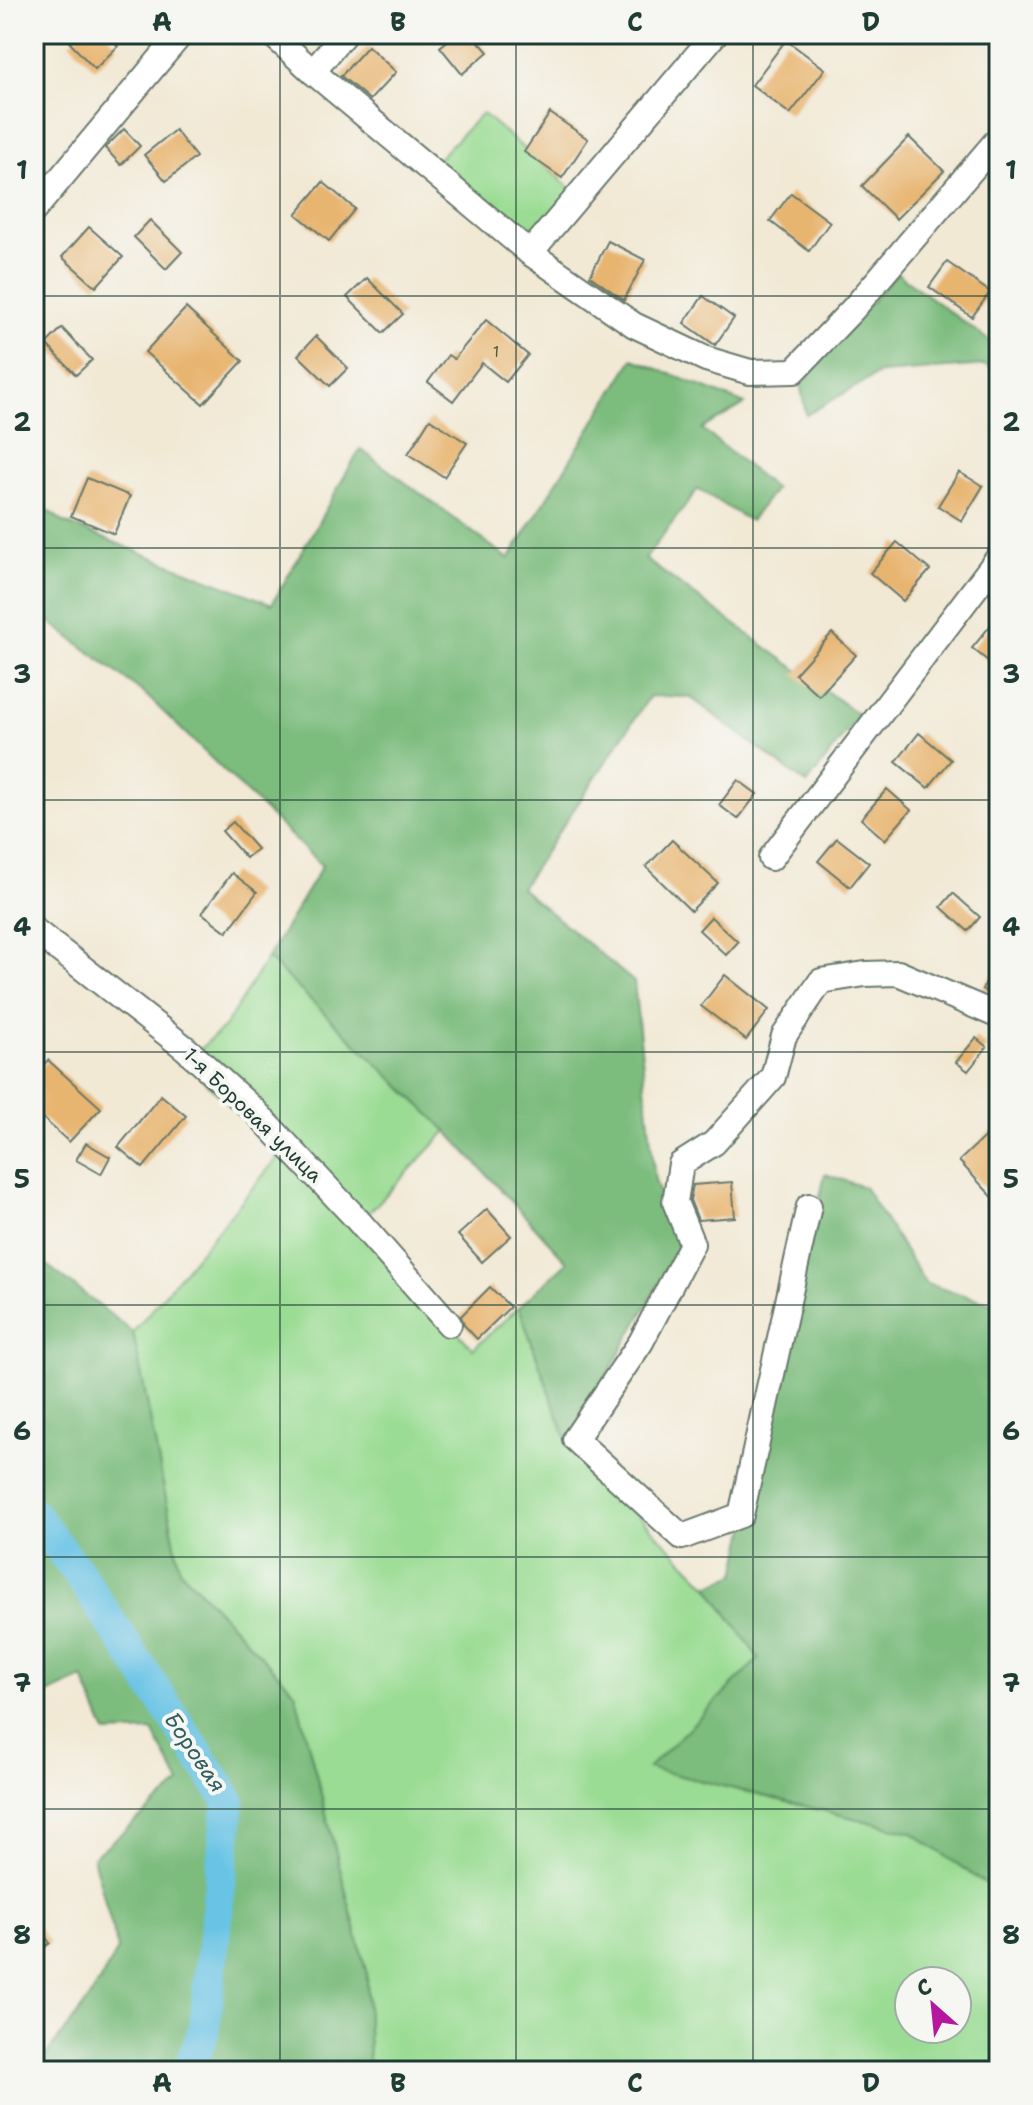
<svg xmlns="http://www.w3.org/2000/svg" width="1033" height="2105" viewBox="0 0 1033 2105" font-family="'Shantell Sans',sans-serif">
<rect width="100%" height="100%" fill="#f6f6f2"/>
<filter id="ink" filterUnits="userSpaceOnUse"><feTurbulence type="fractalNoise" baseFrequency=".0125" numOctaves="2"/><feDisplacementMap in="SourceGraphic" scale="16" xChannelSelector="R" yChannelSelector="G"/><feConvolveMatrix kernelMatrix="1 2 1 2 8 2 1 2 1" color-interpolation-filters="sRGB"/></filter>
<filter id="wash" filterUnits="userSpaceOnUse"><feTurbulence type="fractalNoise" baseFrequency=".006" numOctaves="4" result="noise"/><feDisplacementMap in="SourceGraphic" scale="32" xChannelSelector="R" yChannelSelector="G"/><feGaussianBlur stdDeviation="1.8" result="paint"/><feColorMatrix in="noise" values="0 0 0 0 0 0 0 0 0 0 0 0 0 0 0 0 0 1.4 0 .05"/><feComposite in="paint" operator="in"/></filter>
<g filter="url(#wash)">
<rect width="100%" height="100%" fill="#f2e9d5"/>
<g fill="#9adc93" stroke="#5c8c64" stroke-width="2" fill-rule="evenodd">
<path d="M482 113 574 191 518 245 426 171Z"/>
<path d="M267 958 447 1131 358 1224 473 1349 519 1307 568 1444 708 1586 759 1659 649 1768 911 1832 999 1893V2071H369L367 1975 295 1692 180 1570 133 1332 280 1155 190 1067 200 1049 225 1026ZM909 1981H957V2029H909Z"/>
</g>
<g fill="#7bbc7d" stroke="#4d7c58" stroke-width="2">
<path d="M897 273 999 348V375L986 365 880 373 806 415 800 382Z"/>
<path d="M633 359 745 404 702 429 775 489 750 521 698 489 645 559 859 715 807 784 690 697 650 696 521 888 634 982 655 1180 679 1249 568 1444 519 1307 567 1262 447 1131 267 958 322 866 145 694 34 610V500L65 523 272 604 360 449 509 559Z"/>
<path d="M825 1174 864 1187 926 1284 999 1305V1893L911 1832 648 1768 759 1659 708 1586 736 1574Z"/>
<path d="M34 1255 133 1332 180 1570 295 1692 367 1975 369 2071H34L89 1999 118 1950 93 1857 180 1784 153 1731 106 1733 83 1678 34 1700V1543L45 1537 34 1520Z"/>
</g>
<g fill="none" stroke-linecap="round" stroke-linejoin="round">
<path stroke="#67c3e5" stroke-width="32" d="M34 1515 77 1571 229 1801 204 2030 188 2071"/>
</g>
<g id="blocks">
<g fill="#e8b571">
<path d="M80 34H107L118 46 95 69 70 43Z"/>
<path d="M456 34H472L488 52 462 74 440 47Z"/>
<path d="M786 40 825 69 790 114 752 85Z"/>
<path d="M368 46 396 72 370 100 341 76Z"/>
<path d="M550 113 588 139 562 178 524 152Z"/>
<path d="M124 129 140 146 121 165 105 148Z"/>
<path d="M175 130 196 157 166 181 144 155Z"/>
<path d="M909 137 944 171 896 219 862 186Z"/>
<path d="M323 182 355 209 329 241 296 214Z"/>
<path d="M791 193 830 222 809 251 770 221Z"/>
<path d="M150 220 182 252 166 269 134 237Z"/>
<path d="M89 227 123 257 96 287 62 257Z"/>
<path d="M608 241 645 260 624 300 590 276Z"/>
<path d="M947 262 990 292 972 317 929 287Z"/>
<path d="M367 278 403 314 383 333 347 297Z"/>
<path d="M703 296 734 318 715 345 684 323Z"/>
<path d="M186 308 243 361 203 404 145 352Z"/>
<path d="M486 320 528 355 506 382 482 363 453 401 428 382 448 355 454 359Z"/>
<path d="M62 328 92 360 76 375 46 344Z"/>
<path d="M316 336 348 368 330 386 298 355Z"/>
<path d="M430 419 467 443 444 477 408 454Z"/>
<path d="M959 472 983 486 962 521 938 506Z"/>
<path d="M87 478 130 496 114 534 71 516Z"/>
<path d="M897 542 930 570 903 601 870 573Z"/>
<path d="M999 615V670L972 648Z"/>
<path d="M832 633 856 655 819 696 795 674Z"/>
<path d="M919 733 951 760 928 788 896 762Z"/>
<path d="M738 780 757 794 738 819 719 805Z"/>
<path d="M887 789 911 810 885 840 861 819Z"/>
<path d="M233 822 257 849 246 858 222 831Z"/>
<path d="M837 838 869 863 850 887 818 861Z"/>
<path d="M672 840 718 883 691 911 646 867Z"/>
<path d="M232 873 257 892 227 932 202 913Z"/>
<path d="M953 893 980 917 968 931 941 907Z"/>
<path d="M711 917 738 942 726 955 699 930Z"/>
<path d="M999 964V1000L982 989Z"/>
<path d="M725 975 769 1010 746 1040 701 1006Z"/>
<path d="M976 1038 987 1047 968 1071 956 1062Z"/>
<path d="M48 1060 101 1108 69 1142 34 1110V1075Z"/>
<path d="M161 1095 186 1116 143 1168 118 1147Z"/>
<path d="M999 1123V1204L959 1161Z"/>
<path d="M86 1143 110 1157 101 1174 76 1160Z"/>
<path d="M732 1182 735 1217 698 1220 690 1200 693 1185Z"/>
<path d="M487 1209 511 1236 482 1262 458 1235Z"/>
<path d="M490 1287 510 1307 477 1339 464 1325 461 1316Z"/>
<path d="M34 1921 50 1943 34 1955Z"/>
</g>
</g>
</g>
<g filter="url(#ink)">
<use href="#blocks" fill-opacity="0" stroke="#69796c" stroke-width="2"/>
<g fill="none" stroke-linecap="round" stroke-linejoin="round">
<defs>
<g id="minor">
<path d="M272 34 313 72 530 253 634 325 706 359 750 372 794 371 854 308 999 138"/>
<path d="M313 72 344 34"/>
<path d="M34 210 181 34"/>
<path d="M530 253 715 34"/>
<path d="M771 858 999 557"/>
<path d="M34 930 185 1048 255 1111 354 1216 449 1324"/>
<path d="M809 1206 741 1515 682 1537 575 1439 641 1342 692 1244 675 1202 681 1164 714 1143 773 1077 784 1036 821 981 865 974 898 973 999 1016"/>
</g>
</defs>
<use href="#minor" stroke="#69796c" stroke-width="28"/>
<use href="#minor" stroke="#fff" stroke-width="24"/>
</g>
</g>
<path fill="none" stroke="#1f3d34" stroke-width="2" stroke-opacity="0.55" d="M280 34V2071M516 34V2071M753 34V2071M34 296H999M34 548H999M34 800H999M34 1052H999M34 1305H999M34 1557H999M34 1809H999"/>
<g text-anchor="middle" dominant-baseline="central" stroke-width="8" stroke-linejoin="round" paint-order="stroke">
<g font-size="16" fill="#515b43">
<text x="496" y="351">1</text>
</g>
<g font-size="20" fill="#1f3d34" stroke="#f6f6f2">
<text transform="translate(253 1115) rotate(44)">1-я Боровая улица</text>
</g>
<g font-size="22" font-style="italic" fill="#315e60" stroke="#f6f6f2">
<text transform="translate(195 1752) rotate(56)">Боровая</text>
</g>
</g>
<rect width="1033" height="2105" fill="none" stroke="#f6f6f2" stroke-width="88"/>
<g transform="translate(933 2005) rotate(333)"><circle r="38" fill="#f6f6f2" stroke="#a0aca6" stroke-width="2"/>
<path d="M0-6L14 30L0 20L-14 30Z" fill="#b5179e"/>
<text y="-12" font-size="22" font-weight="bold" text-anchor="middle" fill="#1f3d34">С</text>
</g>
<rect x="44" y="44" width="945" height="2017" fill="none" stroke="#1f3d34" stroke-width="3"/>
<g font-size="26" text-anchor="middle" font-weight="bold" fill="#1f3d34">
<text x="162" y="31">A</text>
<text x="398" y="31">B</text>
<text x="635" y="31">C</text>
<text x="871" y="31">D</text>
<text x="22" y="179">1</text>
<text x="1011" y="179">1</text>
<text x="22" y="431">2</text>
<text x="1011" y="431">2</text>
<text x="22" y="683">3</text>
<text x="1011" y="683">3</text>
<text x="22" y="936">4</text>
<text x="1011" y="936">4</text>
<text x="22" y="1188">5</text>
<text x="1011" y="1188">5</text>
<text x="22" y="1440">6</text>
<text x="1011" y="1440">6</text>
<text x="22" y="1692">7</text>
<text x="1011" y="1692">7</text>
<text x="22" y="1944">8</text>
<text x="1011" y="1944">8</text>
<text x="162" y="2092">A</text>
<text x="398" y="2092">B</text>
<text x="635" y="2092">C</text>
<text x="871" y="2092">D</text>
</g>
</svg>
